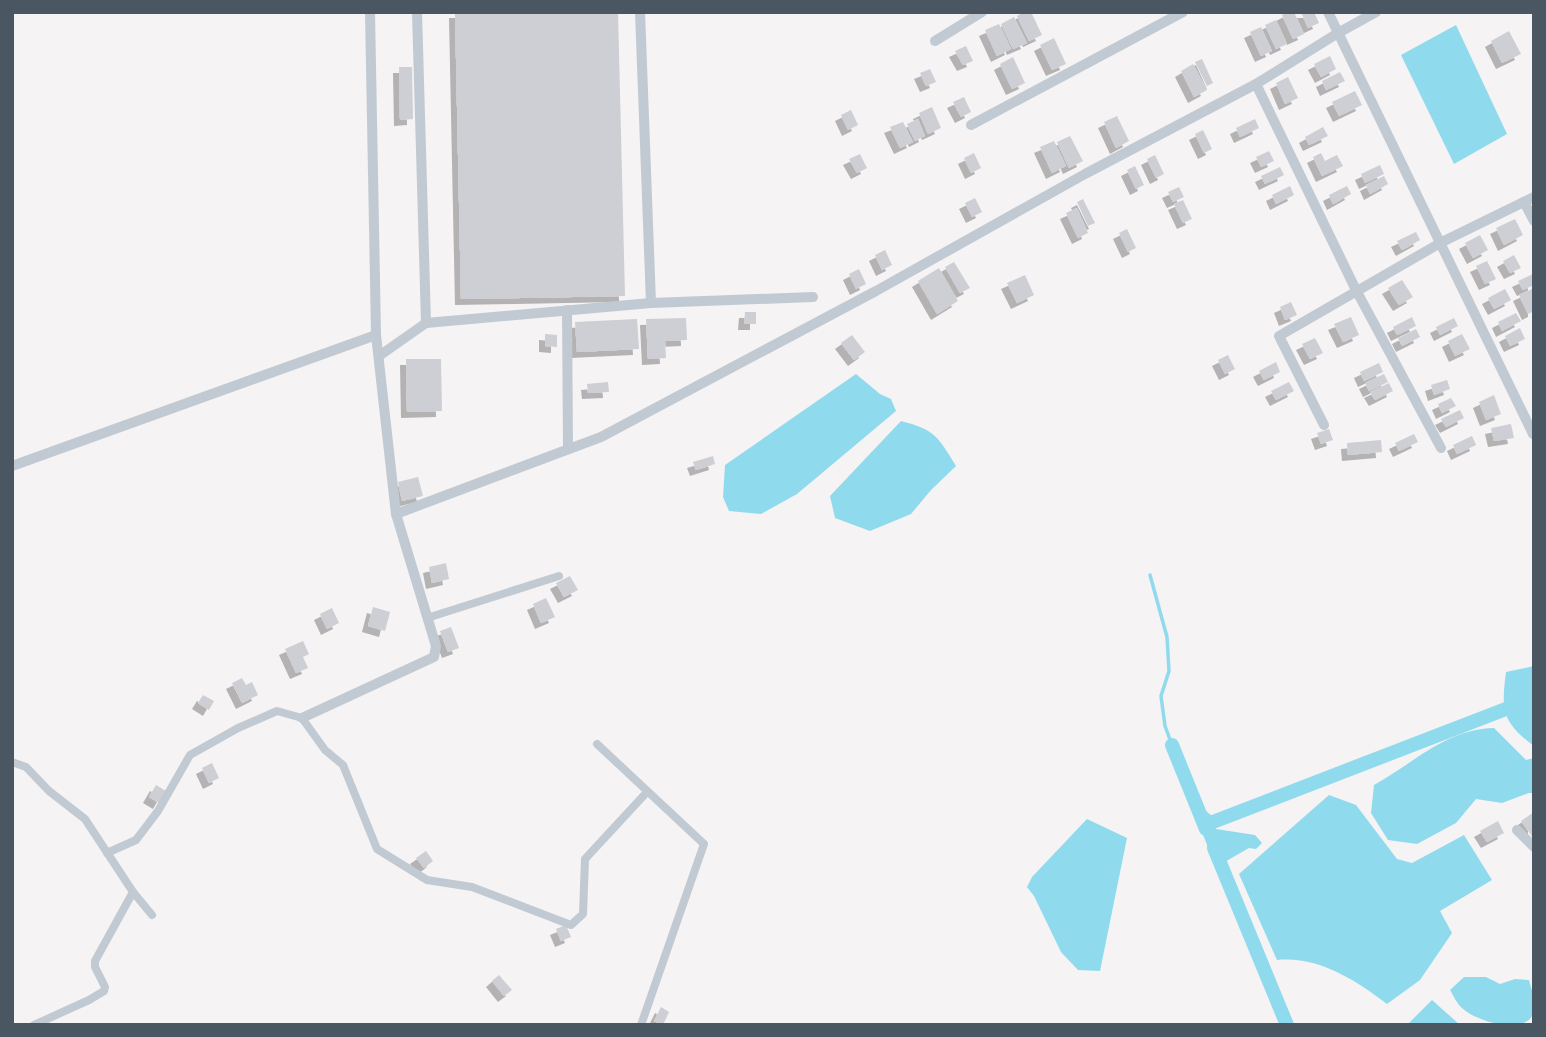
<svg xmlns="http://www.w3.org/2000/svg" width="1546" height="1037" viewBox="0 0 1546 1037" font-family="'PT Sans Narrow',sans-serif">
<defs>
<filter id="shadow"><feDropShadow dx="-6" dy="6" stdDeviation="0" flood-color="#0004"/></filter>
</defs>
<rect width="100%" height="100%" fill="#f5f3f3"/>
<g fill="#90daee">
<path d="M1456 25 1507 134 1454 164 1401 55Z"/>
<path d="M856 374 880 394 891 399 896 411 797 494 761 514 729 511 723 497 725 465Z"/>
<path d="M901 421C936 430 938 437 956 466L931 490 911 514 870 531 835 518 830 496Z"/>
<path d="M1534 666V746C1502 722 1501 710 1506 672Z"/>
<path d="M1494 728 1526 760 1534 758V793H1529L1502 803 1476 799 1456 823 1417 844 1388 840 1371 813 1374 785C1414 763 1446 729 1494 728Z"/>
<path d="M1329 795 1356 805 1397 859 1412 863 1464 835 1492 880 1440 911 1452 933 1420 980 1387 1004C1355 980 1319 956 1277 960L1239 874Z"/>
<path d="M1205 810 1214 818 1216 829 1255 835 1262 843 1256 849 1249 848 1216 867 1195 815Z"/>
<path d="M1087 819 1127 838 1100 971 1078 970 1061 952 1034 896 1027 887 1032 877Z"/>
<path d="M1464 977H1486L1500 984 1515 979 1529 980C1531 989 1537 1002 1534 1012 1526 1037 1475 1021 1462 1008 1457 1004 1453 995 1450 990Z"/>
<path d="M1432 1000 1460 1025H1407Z"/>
</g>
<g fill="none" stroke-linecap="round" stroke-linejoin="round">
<path stroke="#90daee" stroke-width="3.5" d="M1150 575 1167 637 1169 671 1161 696 1165 726 1172 745"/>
<g stroke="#90daee" stroke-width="14">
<path d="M1172 745 1206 829"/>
<path d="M1205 825 1511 707"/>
<path d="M1214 848 1287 1025"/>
</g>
</g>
<g fill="#cdcfd5" filter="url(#shadow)">
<path d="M455 12H618L625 296 461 299Z"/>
<path d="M1024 12H1031L1042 35 1029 41 1017 16Z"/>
<path d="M1288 12H1294L1304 34 1293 39 1282 15Z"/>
<path d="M1301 12H1314L1319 23 1308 28Z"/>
<path d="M1014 17 1027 43 1013 49 1001 24Z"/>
<path d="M1276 20 1287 44 1276 49 1265 25Z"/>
<path d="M999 24 1011 49 997 56 985 30Z"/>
<path d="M1261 27 1272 51 1261 56 1250 32Z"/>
<path d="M1509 31 1521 54 1502 63 1491 41Z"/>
<path d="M1054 38 1066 64 1052 70 1040 45Z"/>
<path d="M966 46 973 61 963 65 955 51Z"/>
<path d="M1330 56 1336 69 1321 77 1314 64Z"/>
<path d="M1013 57 1025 83 1012 89 1000 64Z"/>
<path d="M1202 59 1213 83 1207 86 1195 62Z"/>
<path d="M1193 64 1207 90 1194 97 1181 71Z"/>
<path d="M399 67H412L413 119 400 120Z"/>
<path d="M930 69 936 82 926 86 920 73Z"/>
<path d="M1340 72 1345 81 1326 90 1322 81Z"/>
<path d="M1288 77 1298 98 1285 104 1276 83Z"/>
<path d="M1355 91 1362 105 1339 116 1332 102Z"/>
<path d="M964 97 971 112 961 117 953 102Z"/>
<path d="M932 107 941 128 928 134 919 113Z"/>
<path d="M851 110 858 125 848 130 841 115Z"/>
<path d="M1117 116 1129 141 1116 148 1104 122Z"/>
<path d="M918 119 925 136 915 141 907 124Z"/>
<path d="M1255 119 1259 128 1240 137 1236 128Z"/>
<path d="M903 122 913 142 900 148 890 127Z"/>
<path d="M1323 127 1328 136 1309 145 1305 137Z"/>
<path d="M1203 130 1212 149 1204 153 1195 134Z"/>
<path d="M1070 136 1083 161 1069 168 1057 142Z"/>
<path d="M1054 141 1066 166 1052 173 1040 147Z"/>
<path d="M1269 151 1274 161 1261 167 1256 157Z"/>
<path d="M974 153 981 168 971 173 964 158Z"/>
<path d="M1321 153 1325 161 1337 155 1343 166 1322 176 1313 157Z"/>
<path d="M860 154 867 168 857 173 849 159Z"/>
<path d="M1155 155 1164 174 1156 178 1147 159Z"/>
<path d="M1380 165 1384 174 1365 183 1361 174Z"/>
<path d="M1135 166 1144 185 1136 189 1127 170Z"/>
<path d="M1280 167 1284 175 1265 184 1261 176Z"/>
<path d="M1384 176 1388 184 1370 194 1366 185Z"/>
<path d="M1290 186 1294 195 1276 204 1272 195Z"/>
<path d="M1347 186 1351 194 1333 204 1329 195Z"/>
<path d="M1179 187 1184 197 1173 202 1168 192Z"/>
<path d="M975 198 982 212 972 217 965 203Z"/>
<path d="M1083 199 1095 223 1088 226 1077 202Z"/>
<path d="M1183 200 1192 219 1183 223 1174 204Z"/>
<path d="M1077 208 1088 233 1078 238 1066 213Z"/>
<path d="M1515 219 1523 235 1504 245 1496 228Z"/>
<path d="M1127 229 1136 248 1128 252 1119 233Z"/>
<path d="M1416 232 1420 240 1402 250 1397 241Z"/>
<path d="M1480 235 1488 250 1473 258 1465 243Z"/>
<path d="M885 250 892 265 882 270 875 255Z"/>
<path d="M1514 255 1521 268 1510 273 1503 261Z"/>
<path d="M1487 261 1496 279 1485 284 1476 266Z"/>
<path d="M954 262 970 288 960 293 945 267Z"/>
<path d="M939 268 958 301 937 314 918 281Z"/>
<path d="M859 269 866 284 856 289 849 274Z"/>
<path d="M1533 274 1534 285 1523 290 1518 281Z"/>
<path d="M1025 275 1034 295 1017 303 1007 283Z"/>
<path d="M1402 280 1413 297 1399 305 1388 288Z"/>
<path d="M1534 288V311L1528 314 1519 295Z"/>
<path d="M1505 289 1511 300 1494 309 1488 298Z"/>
<path d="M1291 302 1297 315 1285 320 1280 307Z"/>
<path d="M745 312H756V324H744Z"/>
<path d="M1516 313 1521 321 1502 331 1498 322Z"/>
<path d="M1351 317 1359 335 1343 342 1334 324Z"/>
<path d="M1412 317 1416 326 1397 335 1393 327Z"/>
<path d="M686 318 687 340 665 341 666 358 648 359 646 319Z"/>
<path d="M1454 318 1458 326 1440 335 1436 327Z"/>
<path d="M637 319 639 349 577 352 575 322Z"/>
<path d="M1520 328 1525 339 1510 346 1505 336Z"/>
<path d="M1416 329 1420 337 1402 346 1398 338Z"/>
<path d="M545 334 557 335V347L545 346Z"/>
<path d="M1462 334 1470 349 1455 356 1448 341Z"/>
<path d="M852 335 865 352 854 360 841 343Z"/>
<path d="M1315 338 1323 353 1310 359 1302 344Z"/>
<path d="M1228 355 1235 369 1225 374 1218 360Z"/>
<path d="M406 359H441L442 411 407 412Z"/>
<path d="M1276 362 1280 372 1264 380 1259 371Z"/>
<path d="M1379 363 1383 372 1364 381 1360 372Z"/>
<path d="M1384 374 1388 382 1369 391 1365 383Z"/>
<path d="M1447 380 1450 389 1434 395 1431 385Z"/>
<path d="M608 382 609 392 588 393 587 384Z"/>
<path d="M1289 382 1294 391 1276 400 1271 391Z"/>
<path d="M1389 383 1393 391 1375 400 1370 392Z"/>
<path d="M1494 395 1501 414 1486 420 1479 402Z"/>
<path d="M1451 398 1456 406 1442 413 1438 404Z"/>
<path d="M1460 410 1464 418 1446 427 1441 419Z"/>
<path d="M1511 424 1514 438 1494 441 1491 428Z"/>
<path d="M1329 429 1333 440 1321 444 1317 433Z"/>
<path d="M1414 434 1418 442 1399 451 1395 443Z"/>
<path d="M1472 436 1476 445 1457 454 1453 445Z"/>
<path d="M1381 440 1382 452 1348 455 1347 443Z"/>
<path d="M713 456 715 464 696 470 693 462Z"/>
<path d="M418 477 423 496 402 501 398 482Z"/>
<path d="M446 563 449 579 432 583 429 567Z"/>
<path d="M570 576 578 590 564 597 556 583Z"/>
<path d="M546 598 555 617 541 623 533 604Z"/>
<path d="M373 607 390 612 385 631 368 626Z"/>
<path d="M332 608 339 623 327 629 320 614Z"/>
<path d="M451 627 459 648 448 652 440 631Z"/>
<path d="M303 641 309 654 303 657 308 668 296 673 285 649Z"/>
<path d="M242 678 246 685 252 682 258 695 242 703 232 683Z"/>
<path d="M203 695 214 701 209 710 198 703Z"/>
<path d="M212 763 219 778 209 783 202 768Z"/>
<path d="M156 785 166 791 159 803 149 797Z"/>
<path d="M1534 812V839L1521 821Z"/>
<path d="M1498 821 1504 833 1487 842 1480 831Z"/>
<path d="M426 851 433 861 424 868 416 858Z"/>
<path d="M566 925 571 937 561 941 556 929Z"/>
<path d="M499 975 512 990 504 996 492 981Z"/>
<path d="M661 1007 669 1012 663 1025 654 1021Z"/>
</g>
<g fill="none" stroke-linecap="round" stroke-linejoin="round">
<g stroke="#c1cad2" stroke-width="8">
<path d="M427 618 559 576"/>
<path d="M597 744 704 844 641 1025"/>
<path d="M12 762 26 767 49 791 85 819 133 892 152 915"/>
<path d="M107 853 136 840 158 811 190 755 238 728 277 711 302 718 325 750 343 765 377 849 427 880 472 887 571 925 583 914 585 859 647 792"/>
<path d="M34 1025 89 1000 104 991 105 987 95 967V961L133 892"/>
</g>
<g stroke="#c1cad2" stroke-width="10">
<path d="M417 12 426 323"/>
<path d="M640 12 651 303"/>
<path d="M1328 12 1533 434"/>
<path d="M935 41 982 12"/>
<path d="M1256 84 1356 290 1441 448"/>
<path d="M971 125 1183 12"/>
<path d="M1524 202 1534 221"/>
<path d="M567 310 568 448"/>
<path d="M376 335 396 514 601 437 876 291 1085 174 1256 84 1338 33 1376 12"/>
<path d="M379 356 426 323 651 303 813 297"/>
<path d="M1324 425 1279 336 1442 242 1534 197"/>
<path d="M12 466 376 335 370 12"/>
<path d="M302 718 434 657 436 646 396 514"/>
<path d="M1517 830 1534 847"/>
</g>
</g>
<rect width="1546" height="1037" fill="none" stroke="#4a5661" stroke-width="28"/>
</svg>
